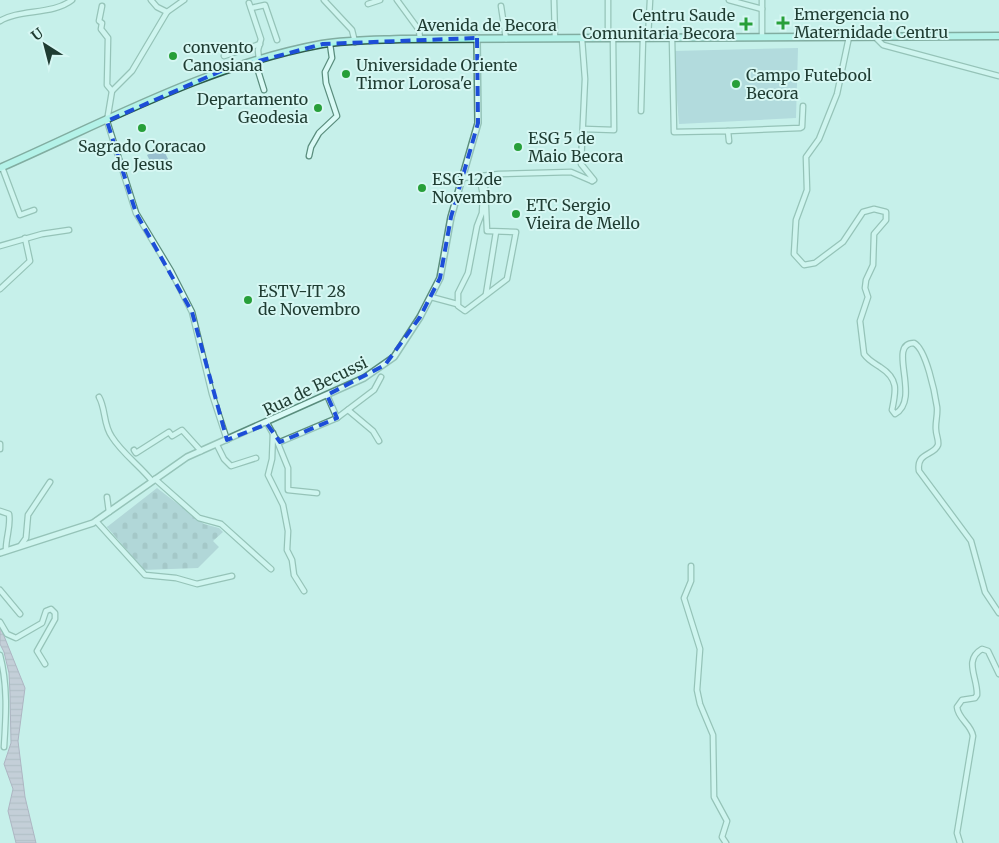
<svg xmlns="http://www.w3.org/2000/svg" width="999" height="843" viewBox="0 0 999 843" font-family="Merriweather,serif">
<defs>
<pattern id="cemetery-stones" width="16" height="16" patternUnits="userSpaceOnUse" patternTransform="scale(1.25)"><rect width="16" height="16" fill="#98b8c4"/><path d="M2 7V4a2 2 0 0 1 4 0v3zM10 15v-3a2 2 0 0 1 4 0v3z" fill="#7b97a0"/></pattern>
<pattern id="water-rules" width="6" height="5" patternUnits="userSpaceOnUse" patternTransform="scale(1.25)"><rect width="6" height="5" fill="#c0a7c4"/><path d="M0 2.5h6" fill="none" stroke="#9b89a0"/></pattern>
</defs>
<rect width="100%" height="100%" fill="#c6f0ea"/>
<g fill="#99c0cf">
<path d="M798 48 796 118 679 124 673 51Z"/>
<path d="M162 147 169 161 154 169 147 155Z"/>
</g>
<path fill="url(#cemetery-stones)" d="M157 488 204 524 219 528 223 532 213 541 219 547 198 568 144 570 107 527Z"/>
<path fill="url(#water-rules)" stroke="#8f6d93" d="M0 626 25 688 18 741 25 797 36 843H16L8 811 13 789 4 764 11 743 10 694 9 673 4 652 0 644Z"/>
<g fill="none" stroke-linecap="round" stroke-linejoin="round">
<defs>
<g id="minor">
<path d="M151 0 157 7 167 12"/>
<path d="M184 0 167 12 132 71 112 91 107 121 136 213 171 271 192 312 212 394 227 440"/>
<path d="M324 0 352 30 355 42"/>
<path d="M397 0 419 30 420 39"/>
<path d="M554 0 555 38"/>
<path d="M608 0V38"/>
<path d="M729 0 762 9"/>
<path d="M762 0V37"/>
<path d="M249 3 261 39 258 50 259 60"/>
<path d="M368 4 380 0"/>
<path d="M102 6 99 21 102 23 101 29 108 38 107 85 112 91"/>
<path d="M501 6 506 39"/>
<path d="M251 8 265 5 277 40"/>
<path d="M0 21C19 9 53 15 72 0"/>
<path d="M849 37 837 94 819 139 806 157 807 190 796 220 794 254 804 265 815 263 843 242 863 212 874 209 886 212V220L874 234 873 265 866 280 865 288 868 297 860 321 864 354C868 360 874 363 880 367 899 379 896 391 892 410L895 414C922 399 886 343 914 343 926 349 935 393 937 407 938 415 935 423 936 430 936 435 939 440 938 445 934 456 916 452 919 471L971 541 985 592 999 613"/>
<path d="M648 38 650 0"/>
<path d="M672 38 674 132 728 131 729 141"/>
<path d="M876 38 883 45 999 76"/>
<path d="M582 39 585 79 581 164 594 180 592 181"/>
<path d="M224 56 260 44"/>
<path d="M255 61 264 90"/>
<path d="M641 111 643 38"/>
<path d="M584 129 614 130 613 38"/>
<path d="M728 131 800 128 802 127 803 106"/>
<path d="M309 156 311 147 319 133 337 116 326 83 325 72 332 58 330 44"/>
<path d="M2 167 20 215 34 210"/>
<path d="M479 175 485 185 487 231 516 232 507 279 465 311 458 306V293L468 273 477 226 482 213 483 195Z"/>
<path d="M462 178 499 174 571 172 592 181"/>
<path d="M0 246 42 234 69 230"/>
<path d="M0 289 30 261 25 238"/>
<path d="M486 294 496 232"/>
<path d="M457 304 431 297 457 304"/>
<path d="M327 395 337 418 374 390 381 377"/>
<path d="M99 397C106 409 103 425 112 437 122 453 140 466 152 481"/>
<path d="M348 410 373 431 379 441"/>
<path d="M267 423 276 439 280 442 337 418"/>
<path d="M273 433 272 459 268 475 283 505 288 531 287 550 292 560 294 575 304 591"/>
<path d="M277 441 288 468V490L317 493"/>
<path d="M0 444V449"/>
<path d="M217 445 224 459 231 466 256 458"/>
<path d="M134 450 136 453 169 432 172 436 182 430 201 451"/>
<path d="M155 479 199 518 221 524 271 569"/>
<path d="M107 497 109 512"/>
<path d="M0 511 9 514C11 526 6 537 6 549"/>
<path d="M96 521 145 575 176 578 197 584 232 576"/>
<path d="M21 545 26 538 28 515 50 482"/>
<path d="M691 566V581L684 598 700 649 697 690 700 704 713 735 714 797 727 821 722 837 726 843"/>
<path d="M0 590 20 614"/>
<path d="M0 622 7 634 16 638 42 623 46 611 51 609 55 613V619L37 651 45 664"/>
<path d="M0 655C8 686 6 716 4 747"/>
<path d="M960 843 957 833 973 736C971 724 958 719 957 707L962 700 975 698 977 695C978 678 963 660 982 649L988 651 999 674"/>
</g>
<path id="tertiary" d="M0 553 93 523 187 457 364 378 394 357 420 317 440 278 451 217 478 123 477 38"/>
<path id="primary" d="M0 168C105 122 208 65 322 44 347 40 375 40 401 39L999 36"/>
</defs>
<use href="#minor" stroke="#5a8d7d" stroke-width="7"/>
<use href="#tertiary" stroke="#5a8d7d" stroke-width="8"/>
<use href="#primary" stroke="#2e5b4a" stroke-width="9"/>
<use href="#minor" stroke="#dafaf6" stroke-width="4.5"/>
<use href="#tertiary" stroke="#dafaf6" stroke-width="5"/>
<use href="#primary" stroke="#9df4e7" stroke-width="6"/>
</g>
<path d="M0 0H999V843H0ZM477 38 478 123 451 217 440 278 420 317 385 365 327 395 337 418 280 442 267 424 227 440 192 312 136 213 107 121 221 71 323 44Z" fill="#c6f0ea" fill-opacity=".55" fill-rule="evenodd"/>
<path fill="none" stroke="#1d4ed8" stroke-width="4" stroke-dasharray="10 6" stroke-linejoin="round" d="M477 38 478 123 451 217 440 278 420 317 385 365 327 395 337 418 280 442 267 424 227 440 192 312 136 213 107 121 221 71 323 44Z"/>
<g fill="#279f39" stroke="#d6f7f3" stroke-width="2">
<path d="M780.5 15.5h5v5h5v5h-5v5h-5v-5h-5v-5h5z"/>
<path d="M743.5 16.5h5v5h5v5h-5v5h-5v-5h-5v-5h5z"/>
<circle cx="173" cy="56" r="5"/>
<circle cx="346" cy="74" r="5"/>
<circle cx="736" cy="84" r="5"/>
<circle cx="318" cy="108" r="5"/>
<circle cx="142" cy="128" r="5"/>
<circle cx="518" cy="147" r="5"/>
<circle cx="422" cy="188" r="5"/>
<circle cx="516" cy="214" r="5"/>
<circle cx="248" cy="300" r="5"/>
</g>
<g text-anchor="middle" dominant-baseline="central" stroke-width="4" stroke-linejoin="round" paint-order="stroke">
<g font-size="16" fill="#1f3c32" stroke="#d6f7f3" text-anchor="start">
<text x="794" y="14">Emergencia no<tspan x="794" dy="18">Maternidade Centru</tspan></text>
<text x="735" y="15" text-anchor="end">Centru Saude<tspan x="735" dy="18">Comunitaria Becora</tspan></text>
<text x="183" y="47">convento<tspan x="183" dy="18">Canosiana</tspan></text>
<text x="356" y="65">Universidade Oriente<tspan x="356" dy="18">Timor Lorosa'e</tspan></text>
<text x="746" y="75">Campo Futebool<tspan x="746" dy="18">Becora</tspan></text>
<text x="308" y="99" text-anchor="end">Departamento<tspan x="308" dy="18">Geodesia</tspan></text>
<text x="528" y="138">ESG 5 de<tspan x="528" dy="18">Maio Becora</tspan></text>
<text x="142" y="146" text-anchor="middle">Sagrado Coracao<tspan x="142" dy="18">de Jesus</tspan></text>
<text x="432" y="179">ESG 12de<tspan x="432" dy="18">Novembro</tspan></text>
<text x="526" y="205">ETC Sergio<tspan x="526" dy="18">Vieira de Mello</tspan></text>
<text x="258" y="291">ESTV-IT 28<tspan x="258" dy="18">de Novembro</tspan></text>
</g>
<g font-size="16" fill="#1f3c32" stroke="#d6f7f3">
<text x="487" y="25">Avenida de Becora</text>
<text transform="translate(315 386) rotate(-26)">Rua de Becussi</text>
</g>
</g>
<g transform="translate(45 45) rotate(324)" stroke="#d6f7f3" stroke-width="4" paint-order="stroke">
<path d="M0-4L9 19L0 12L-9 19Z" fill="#1f3c32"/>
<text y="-8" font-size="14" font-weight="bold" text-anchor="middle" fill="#1f3c32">U</text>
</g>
</svg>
